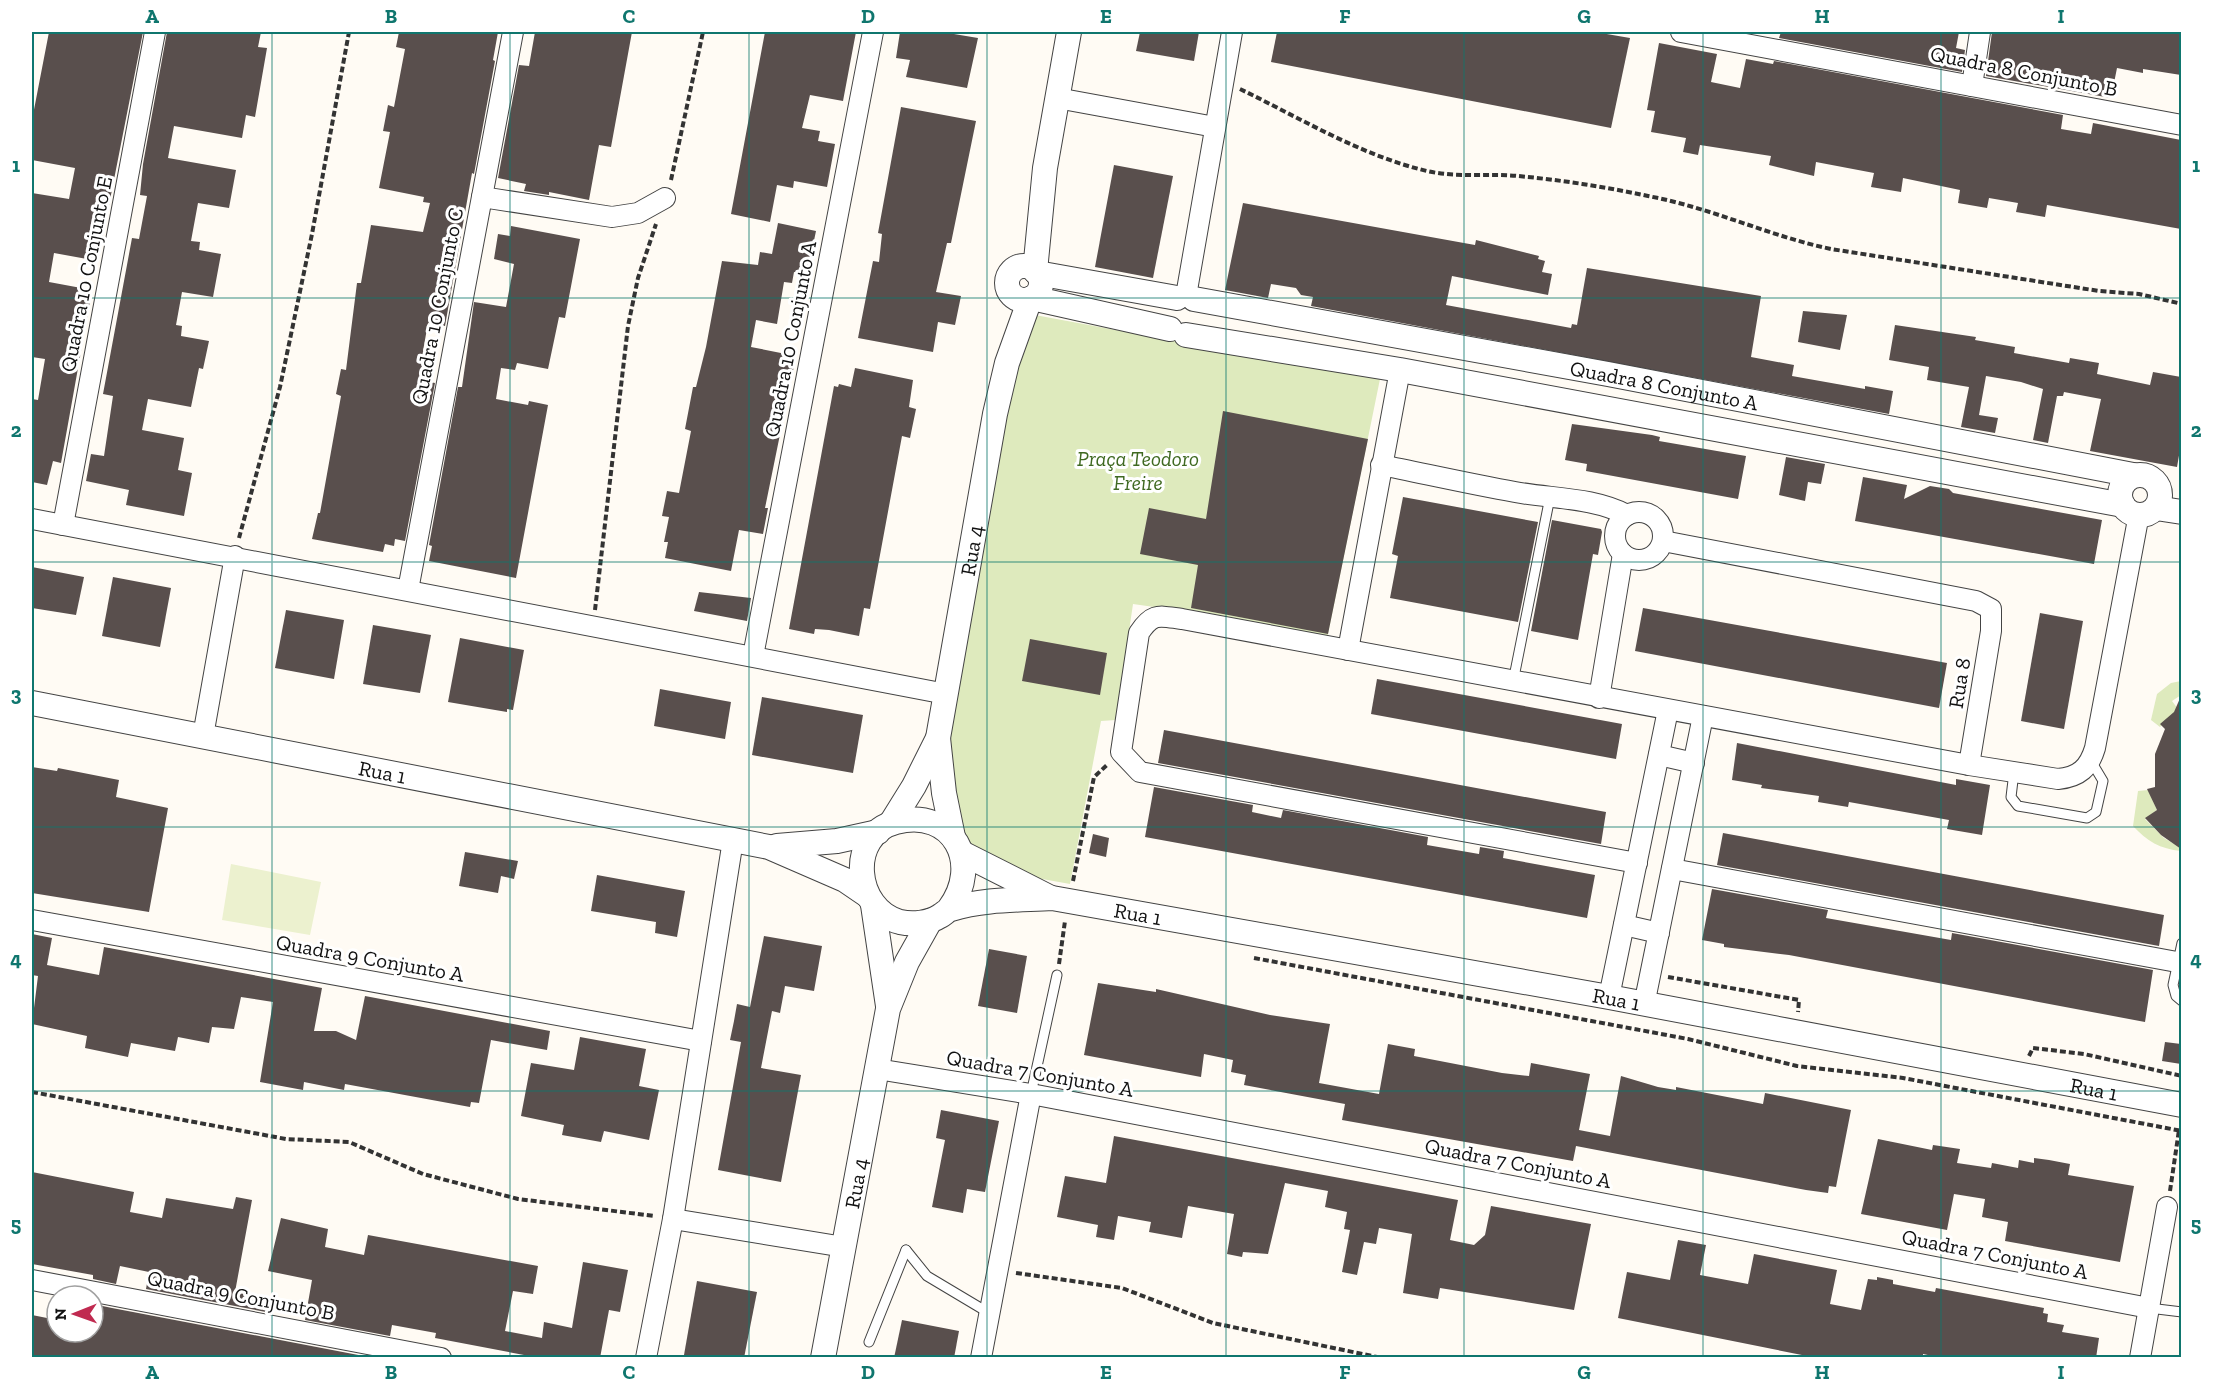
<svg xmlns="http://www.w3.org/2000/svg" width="2213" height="1389" viewBox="0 0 2213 1389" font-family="'Zilla Slab',serif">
<rect width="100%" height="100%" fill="#fffbf4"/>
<g fill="#deeabd">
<path d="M1035 315 1380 379 1327 639 1175 610 1133 604 1116 720 1101 721 1070 884 1020 875 995 864 960 835 940 747 1014 373Z"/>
<path d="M2181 681V695L2172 701 2178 709 2160 727 2151 720 2157 694 2171 683Z"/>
<path d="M2148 790 2157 810 2145 819 2164 838 2181 848V851C2160 849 2147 841 2133 826L2138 791Z"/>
</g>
<path fill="#ecf1cf" d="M231 864 321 882 310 935 222 920Z"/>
<g fill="#594f4d">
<path d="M49 32H143L98 261 54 253 49 282 92 290 61 463 53 461 47 485 32 482V399L38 400 45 359 32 357V193L69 199 75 168 32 160V120Z"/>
<path d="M167 32H261L258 47 267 48 255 117 246 115 242 138 174 126 168 158 236 170 229 208 198 203 191 241 200 242 199 250 221 254 213 297 182 292 176 325 182 326 181 336 209 341 203 369 199 368 191 407 148 399 142 430 184 438 178 470 192 473 184 516 126 505 129 490 86 481 91 454 104 456 113 396 103 394 132 238 139 239 147 196 140 195 143 164Z"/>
<path d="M399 32H498L493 60 495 61 474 174 472 173 445 326 428 323 423 351 425 352 419 380 435 383 405 541 395 539 394 546 385 544 383 552 312 539 318 513H320L341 396 336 394 341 369 346 370 357 283H361L371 225 423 232 430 203 423 202 424 197 379 188 390 132 383 131 388 105 394 107 405 49 396 47Z"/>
<path d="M535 32H632L611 147 599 145 589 200 549 192V195L524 191 526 184 498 178 519 65 529 66Z"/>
<path d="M765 32H856L843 101 810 95 802 128 820 131 818 141 835 144 827 187 794 181 793 188 777 185 770 222 731 214Z"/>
<path d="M900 32H942L978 38 967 88 906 77 910 60 896 58Z"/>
<path d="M1140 32H1199L1194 61 1136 51Z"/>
<path d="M1277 32H1595L1630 38 1611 128 1271 62Z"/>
<path d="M1781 32H1959L1956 48 1965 50 1962 72 1779 38Z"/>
<path d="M1992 32H2181V75L2143 69V73L2117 68 2111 98 1986 76Z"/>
<path d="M1659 43 1717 54 1711 82 1740 88 1746 59 1773 64 1774 61 2063 115 2061 129 2091 134 2093 123 2181 140V229L2047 205 2045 217 2016 212 2018 203 1989 198 1987 208 1958 203 1960 190 1903 178 1901 192 1871 187 1874 173 1816 162 1814 176 1769 165 1771 156 1700 145 1698 155 1683 152 1686 138 1651 132 1655 111 1647 110Z"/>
<path d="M901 107 976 121 951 243H947L936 292 961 296 955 325 938 322 933 352 858 338 873 261 879 262 882 234 878 233Z"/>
<path d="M1114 165 1173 176 1153 278 1095 267Z"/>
<path d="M1243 203 1475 245 1476 240 1539 256 1538 259 1545 261 1542 272 1552 274 1548 295 1452 276 1446 305 1571 328 1572 324 1577 325 1587 268 1761 296 1751 357 1794 365 1792 376 1865 389V386L1893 391 1889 414 1311 306 1313 297 1301 295 1296 288 1271 284 1268 298 1225 290Z"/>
<path d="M778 223 816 231 807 274 794 272 792 283 784 282 777 324 756 320 751 347 796 356 765 508H768L763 534 739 530 731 571 665 558 668 542H664L669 517 662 516 667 491 679 493 691 431 685 429 693 387H696L706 347 722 261 758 265 760 252 772 254Z"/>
<path d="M511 226 580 239 565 318 559 317 548 369 517 363 515 370 501 368 496 399 528 405 529 401 548 405 516 578 429 561 432 546 429 545 458 387H462L474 302 506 307 514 264 494 259 498 234 510 236Z"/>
<path d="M1803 311 1847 315 1840 350 1798 342Z"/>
<path d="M1895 325 1976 337 1975 340 2015 347 2014 353 2069 363 2070 358 2099 363 2097 374 2150 385 2153 372 2181 377V444L2177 467 2090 451 2101 399 2064 392 2063 396H2057L2048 443 2033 440 2043 389 2021 382 1986 376 1979 415 1998 418 1995 433 1961 427 1969 387 1927 380 1929 367 1889 360Z"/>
<path d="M855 368 913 380 909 407 916 409 910 438 902 436 870 609 864 608 859 636 829 630 815 629 814 634 789 629 834 386 838 387 839 384 851 387Z"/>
<path d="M1223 411 1368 439 1328 634 1191 608 1198 565 1140 554 1149 508 1206 519Z"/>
<path d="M1572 424 1652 435 1660 437 1659 441 1746 456 1738 499 1586 471 1587 464 1565 460Z"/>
<path d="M1786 457 1825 464 1821 484 1808 482 1805 501 1779 495Z"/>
<path d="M1863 477 1907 485 1904 499 1930 486 1949 489 1953 493 2102 520 2094 564 1855 521Z"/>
<path d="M1403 497 1538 522 1518 622 1390 598 1398 556 1392 554Z"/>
<path d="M1552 520 1601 529 1602 532 1598 555 1593 554 1578 640 1531 631Z"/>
<path d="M32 567 84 577 76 615 32 608Z"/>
<path d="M113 577 171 588 160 647 102 636Z"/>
<path d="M699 592 751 598 747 621 694 611Z"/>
<path d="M1643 608 1947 663 1939 708 1635 651Z"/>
<path d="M286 610 344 620 334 679 275 668Z"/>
<path d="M2040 613 2083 621 2064 729 2021 721Z"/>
<path d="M373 625 431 635 420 693 363 684Z"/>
<path d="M460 638 524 650 513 710 507 709V712L448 702Z"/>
<path d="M1030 639 1107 653 1100 695 1022 681Z"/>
<path d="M1377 679 1622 724 1616 759 1371 714Z"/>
<path d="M660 689 731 702 725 739 654 726Z"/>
<path d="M2181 696V849L2161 835 2145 818 2157 810 2147 789 2155 787V754L2165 729 2160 724 2174 712Z"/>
<path d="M762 697 863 715 853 773 752 755Z"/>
<path d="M1164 730 1606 812 1601 844 1158 763Z"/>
<path d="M1737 743 1956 785V779L1990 785 1982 835 1947 829 1949 820 1849 802 1848 807 1818 802 1819 796 1761 788 1762 785 1732 780Z"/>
<path d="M32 767 57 771 58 768 119 780 116 797 168 808 149 912 32 893Z"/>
<path d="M1154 787 1253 805 1252 812 1281 818 1283 810 1428 837 1427 845 1479 854 1480 847 1504 851 1503 858 1595 875 1587 918 1145 837Z"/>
<path d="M1723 833 2164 915 2159 946 1717 865Z"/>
<path d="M1093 834 1109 838 1106 857 1089 853Z"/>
<path d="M465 852 518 861 514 879 501 876 498 893 459 886Z"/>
<path d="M597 875 685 891 677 937 655 933 656 922 591 911Z"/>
<path d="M1712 889 1828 910 1826 918 1951 940 1952 933 2153 970 2145 1022 1789 955 1724 947V944L1702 940Z"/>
<path d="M32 934 52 938 47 965 99 975 104 947 322 988 314 1031H336L356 1040 365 996 550 1031 547 1050 491 1040 479 1103 471 1102 470 1107 345 1084 344 1090 304 1082 303 1090 260 1082 273 1002 241 997 234 1029 212 1027 209 1043 178 1037 175 1051 131 1043 128 1057 85 1048 87 1036 32 1024 38 976 32 975Z"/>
<path d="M764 936 822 946 814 991 785 986 780 1013 772 1011 761 1068 801 1075 781 1182 718 1170 741 1042 730 1040 734 1021 737 1004 750 1007Z"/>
<path d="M989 949 1027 956 1017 1013 978 1006Z"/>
<path d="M1098 983 1156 992V989L1270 1015 1330 1024 1319 1083 1379 1094 1388 1044 1415 1049 1414 1056 1502 1073 1529 1076 1531 1063 1590 1074 1579 1130 1610 1136 1621 1076 1658 1087 1676 1090V1087L1763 1104 1765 1093 1851 1110 1836 1187 1829 1186 1828 1193 1806 1190 1576 1146 1573 1161 1342 1120 1345 1104 1244 1085 1246 1075 1231 1072 1233 1060 1204 1054 1201 1077 1084 1055Z"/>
<path d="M580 1037 646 1049 639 1086 659 1090 649 1140 604 1131 601 1142 562 1135 564 1125 521 1116 531 1063 574 1070Z"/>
<path d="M2165 1042 2181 1044V1064L2162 1061Z"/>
<path d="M941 1110 999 1121 985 1192 967 1189 963 1213 932 1207 945 1140 936 1138Z"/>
<path d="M1114 1136 1458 1200 1450 1240 1474 1245 1485 1235 1491 1206 1591 1224 1574 1310 1440 1288 1438 1299 1403 1293 1412 1234 1379 1228 1376 1244 1364 1242 1357 1275 1342 1272 1350 1230 1344 1229 1347 1212 1325 1207 1328 1191 1285 1183 1268 1254 1243 1252 1242 1257 1227 1254 1234 1214 1188 1206 1182 1238 1149 1232 1151 1222 1118 1216 1114 1240 1096 1237 1098 1225 1057 1217 1065 1176 1106 1183Z"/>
<path d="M1878 1139 1932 1150 1933 1145 1960 1149 1957 1163 1991 1168 1992 1163 2018 1168 2019 1160 2034 1163V1158L2049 1160 2070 1164 2068 1175 2134 1186 2120 1262 2005 1241 2008 1222 1982 1217 1985 1199 1954 1194 1947 1230 1861 1214Z"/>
<path d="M32 1172 134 1192 130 1212 162 1218 166 1198 233 1209 236 1197 252 1200 235 1292 273 1300 271 1313 146 1289 149 1272 120 1266 116 1284 93 1279V1275L32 1264Z"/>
<path d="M281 1218 328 1229 325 1247 364 1255 368 1235 538 1266 533 1294 513 1291 505 1331 542 1338 544 1322 572 1328 583 1262 628 1270 620 1312 609 1310 600 1358H540L435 1338 436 1333 392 1325 390 1336 305 1320 312 1280 268 1271Z"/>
<path d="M1678 1240 1706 1245 1700 1275 1748 1284 1754 1254 1837 1270 1830 1304 1861 1310 1868 1279 1877 1280V1277L1893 1280V1284L1935 1292 1936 1288 2044 1308 2043 1313 2048 1314 2047 1322 2064 1325 2062 1332 2099 1338 2096 1358H1942L1923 1354V1358H1817L1618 1318 1627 1272 1670 1280Z"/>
<path d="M697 1281 757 1292 744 1358 684 1355Z"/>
<path d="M93 1304 112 1308 374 1358H32V1315L57 1320V1332H93Z"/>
<path d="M902 1320 959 1331 954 1358H894Z"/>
</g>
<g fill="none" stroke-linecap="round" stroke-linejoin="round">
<defs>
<g id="service">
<path d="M1513 682 1550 497"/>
<path d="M2014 772 2011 797 2018 806 2087 818 2096 812 2103 781 2091 761"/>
<path d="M2182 943 2173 985 2176 996 2182 1001"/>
<path d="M1031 1094 1057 975"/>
<path d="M906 1250 927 1276 989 1313"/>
<path d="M2149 1308 2182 1312"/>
<path d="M869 1342 906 1250"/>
</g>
<g id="minor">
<path d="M1681 32 2182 125"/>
<path d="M1972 86 1980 32"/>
<path d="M1057 98 1215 127"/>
<path d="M482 197 612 217 638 213 665 198"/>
<path d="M1186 296 1232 32"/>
<path d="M1381 465C1426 474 1470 484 1515 492 1552 499 1593 497 1627 515"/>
<circle cx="1639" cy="536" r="24"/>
<path d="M32 519 946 694"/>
<path d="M63 525 155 32"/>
<path d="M1663 541 1976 601 1991 609V631L1969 765"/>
<path d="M408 590 513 32"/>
<path d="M1348 650 1400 370"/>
<path d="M753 656 873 32"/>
<path d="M1599 698 1623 554"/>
<path d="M203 736 235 556"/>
<path d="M1659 755 1694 763"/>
<path d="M1637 863 1140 772 1121 752 1139 633C1153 612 1159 616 1182 619L1969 765 2058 779C2079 777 2089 768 2095 748L2139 514"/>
<path d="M1672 869 2177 962"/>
<path d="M32 920 701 1041"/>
<path d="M1624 925 1659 933"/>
<path d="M1609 997 1668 710"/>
<path d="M1644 1005 1703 716"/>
<path d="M877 1069 1031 1094 2149 1308"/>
<path d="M673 1219 844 1247"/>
<path d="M32 1280 441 1358"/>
<path d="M646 1358 673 1219 733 840"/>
<path d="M981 1358 1031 1094"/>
<path d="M2140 1358 2167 1207"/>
</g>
<g id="tertiary">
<circle cx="1024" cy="283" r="17"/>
<path d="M1035 271 1045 168 1069 32"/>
<path d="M1037 273 1177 298"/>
<path d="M1032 298 1170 329"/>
<path id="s1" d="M1194 299 1608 374 2133 475"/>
<path d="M1186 335 1400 370 2123 505"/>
<circle cx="2140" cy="495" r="20"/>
<path d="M2156 508 2182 512"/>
<path id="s2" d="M32 703 769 847 845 880 867 895"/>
<path d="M938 738 944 793 953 837"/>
<path id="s3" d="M891 823 914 786 938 738 995 414 1007 363 1030 299"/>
<path d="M777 846 837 841 878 832"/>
<path d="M962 853 1049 897"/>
<path d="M873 905 888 1006"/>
<path id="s4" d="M949 909C983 864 953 807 896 822 846 835 854 910 900 922 913 925 929 923 940 916 944 914 947 910 951 909 983 899 1019 900 1052 898L1609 997 2182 1105"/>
<path id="s5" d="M823 1358 888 1009 907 962 930 921"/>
</g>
</defs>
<use href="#service" stroke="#444" stroke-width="11"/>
<use href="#minor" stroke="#444" stroke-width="22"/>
<use href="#tertiary" stroke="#444" stroke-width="26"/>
<g stroke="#333" stroke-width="4" stroke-dasharray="6 3" stroke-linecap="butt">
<path d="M1240 89C1300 118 1362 156 1427 171 1457 178 1488 173 1518 176 1561 180 1606 187 1648 196 1712 208 1769 236 1831 249L2099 291 2139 294 2182 304"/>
<path d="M671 180 703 32"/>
<path d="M239 538 280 387 312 234 349 32"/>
<path d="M595 610 628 326 638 278 656 224"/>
<path d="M1073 881 1094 777 1107 765"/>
<path d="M1254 958 1688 1039 1797 1066 1903 1078 2182 1131"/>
<path d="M1059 964 1065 921"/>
<path d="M1668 977 1799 1000 1798 1012"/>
<path d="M2029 1056 2033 1048 2084 1054 2182 1076"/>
<path d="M32 1092 286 1139 349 1142 423 1174 518 1199 654 1216"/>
<path d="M2170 1191 2179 1130"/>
<path d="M1016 1273 1122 1288 1213 1323 1382 1358"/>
</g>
<use href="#service" stroke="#fff" stroke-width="9"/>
<use href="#minor" stroke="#fff" stroke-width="20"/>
<use href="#tertiary" stroke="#fff" stroke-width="24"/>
</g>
<path fill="none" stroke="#0f766e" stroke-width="1.5" stroke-opacity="0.55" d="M272 32V1358M510 32V1358M749 32V1358M987 32V1358M1226 32V1358M1464 32V1358M1703 32V1358M1941 32V1358M32 298H2182M32 562H2182M32 827H2182M32 1091H2182"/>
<g text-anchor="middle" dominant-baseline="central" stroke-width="6" stroke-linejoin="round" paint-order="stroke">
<g font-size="21" fill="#111" stroke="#fff">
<text transform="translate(2024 71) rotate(11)">Quadra 8 Conjunto B</text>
<text transform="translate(86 274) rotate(-79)">Quadra 10 Conjunto E</text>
<text transform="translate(437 306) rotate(-79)">Quadra 10 Conjunto C</text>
<text transform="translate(790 339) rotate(-79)">Quadra 10 Conjunto A</text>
<text stroke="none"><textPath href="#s1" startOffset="478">Quadra 8 Conjunto A</textPath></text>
<text stroke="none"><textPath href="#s3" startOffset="288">Rua 4</textPath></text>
<text transform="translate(1959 683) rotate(-81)">Rua 8</text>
<text stroke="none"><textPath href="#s2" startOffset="357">Rua 1</textPath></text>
<text stroke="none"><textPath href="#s4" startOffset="516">Rua 1</textPath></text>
<text transform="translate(370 958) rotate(10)">Quadra 9 Conjunto A</text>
<text stroke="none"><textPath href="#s4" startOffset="1002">Rua 1</textPath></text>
<text transform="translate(1040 1073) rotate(10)">Quadra 7 Conjunto A</text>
<text stroke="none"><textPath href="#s4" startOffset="1488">Rua 1</textPath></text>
<text transform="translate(1518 1163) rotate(11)">Quadra 7 Conjunto A</text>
<text stroke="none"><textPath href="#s5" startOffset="178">Rua 4</textPath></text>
<text transform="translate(1995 1254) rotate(11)">Quadra 7 Conjunto A</text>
<text transform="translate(241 1295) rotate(11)">Quadra 9 Conjunto B</text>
</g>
<g font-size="21" font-style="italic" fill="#3f6921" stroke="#fff">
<text x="1138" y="458">Praça Teodoro<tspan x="1138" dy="24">Freire</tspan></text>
</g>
</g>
<rect width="2213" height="1389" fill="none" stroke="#ffffff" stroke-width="66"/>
<g transform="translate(75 1314) rotate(269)"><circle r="28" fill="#ffffff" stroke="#a0a0a0" stroke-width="1.5"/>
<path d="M0-4.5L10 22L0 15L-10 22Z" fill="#c02a50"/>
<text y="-9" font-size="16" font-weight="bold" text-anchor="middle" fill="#111111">N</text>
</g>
<rect x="33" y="33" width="2147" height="1323" fill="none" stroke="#0f766e" stroke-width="2"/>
<g font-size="20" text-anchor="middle" font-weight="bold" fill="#0f766e">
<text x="152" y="23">A</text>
<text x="391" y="23">B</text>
<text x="629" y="23">C</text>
<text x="868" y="23">D</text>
<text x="1106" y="23">E</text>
<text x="1345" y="23">F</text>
<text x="1584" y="23">G</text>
<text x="1822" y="23">H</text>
<text x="2061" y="23">I</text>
<text x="16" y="172">1</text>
<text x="2196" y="172">1</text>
<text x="16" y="437">2</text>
<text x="2196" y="437">2</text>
<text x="16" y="701">3</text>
<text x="2196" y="701">3</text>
<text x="16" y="966">4</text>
<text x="2196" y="966">4</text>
<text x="16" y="1231">5</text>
<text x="2196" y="1231">5</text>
<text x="152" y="1379">A</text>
<text x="391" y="1379">B</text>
<text x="629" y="1379">C</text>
<text x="868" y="1379">D</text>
<text x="1106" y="1379">E</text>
<text x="1345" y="1379">F</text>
<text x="1584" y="1379">G</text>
<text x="1822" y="1379">H</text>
<text x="2061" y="1379">I</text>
</g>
</svg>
